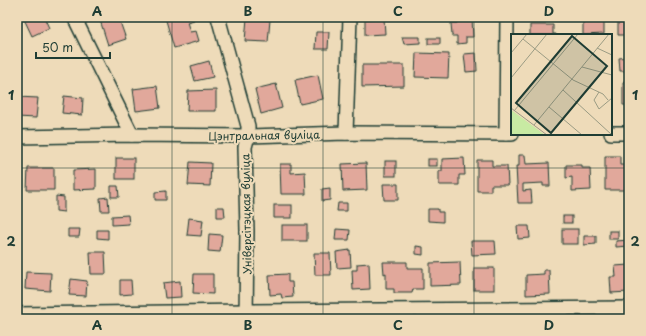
<svg xmlns="http://www.w3.org/2000/svg" width="646" height="336" viewBox="0 0 646 336" font-family="'Playpen Sans',sans-serif">
<rect width="100%" height="100%" fill="#eedbb9"/>
<filter id="ink" filterUnits="userSpaceOnUse"><feTurbulence type="fractalNoise" baseFrequency=".025" numOctaves="2"/><feDisplacementMap in="SourceGraphic" scale="8" xChannelSelector="R" yChannelSelector="G"/><feConvolveMatrix kernelMatrix="1 2 1 2 8 2 1 2 1" color-interpolation-filters="sRGB"/></filter>
<g filter="url(#ink)">
<g fill="#e1a89b" stroke="#1f3d34">
<path d="M28 17H44L49 28 32 36 24 19Z"/>
<path d="M99 17H124L119 19 126 39 108 45Z"/>
<path d="M165 17H193L194 20 187 22 190 32 196 31 199 41 174 48Z"/>
<path d="M456 17H472L473 37H466V43L457 44V36H452L451 23H457Z"/>
<path d="M583 17H604V34L583 35Z"/>
<path d="M623 17H629V43H625V35H618V21H623Z"/>
<path d="M247 18 270 20 268 42 245 41Z"/>
<path d="M384 18 385 34 365 35V19Z"/>
<path d="M530 25H553V34H556V35H530Z"/>
<path d="M316 32H329L328 49H315Z"/>
<path d="M402 37H420V43L404 44Z"/>
<rect x="428" y="38" width="12" height="6"/>
<path d="M416 53 449 54 448 78 415 77Z"/>
<path d="M476 53 477 71 466 72 464 54Z"/>
<path d="M628 57 629 71H620L619 58Z"/>
<path d="M209 61 213 77 195 81 191 66Z"/>
<path d="M362 65H404V86L362 87Z"/>
<path d="M318 75 323 99 300 104 295 80Z"/>
<path d="M628 78H629V105H623V82Z"/>
<path d="M276 84 282 108 261 114 255 89Z"/>
<path d="M157 86 160 108 136 111 133 89Z"/>
<path d="M216 90V111H187L188 91Z"/>
<path d="M64 96 83 98 82 115 62 113Z"/>
<path d="M17 97 38 98 36 118 17 117Z"/>
<path d="M519 155H525L526 164 549 163 550 186H543V183L523 184V191L531 190 532 203H518L516 166H519Z"/>
<path d="M605 156H620V165H629V190H605Z"/>
<rect x="116" y="158" width="18" height="21"/>
<path d="M464 158 465 175H459V185H439V171H442V159Z"/>
<rect x="428" y="159" width="9" height="7"/>
<path d="M477 160H492V166H507L508 185H491V191H477Z"/>
<rect x="385" y="161" width="11" height="15"/>
<path d="M190 162 211 163 210 186 188 185Z"/>
<path d="M366 163 367 190 343 191 342 164Z"/>
<path d="M280 164H291V173L305 172 306 194H281Z"/>
<path d="M566 165H582V168H590L591 190 572 191V177L566 178Z"/>
<path d="M28 168H54V190H27Z"/>
<path d="M96 169V189L73 190V170Z"/>
<path d="M383 184H398V200H384Z"/>
<path d="M111 186H118L119 197H111Z"/>
<path d="M330 188V200L322 201V189Z"/>
<path d="M166 191V200H155V192Z"/>
<path d="M56 196 64 197V212L56 211Z"/>
<path d="M108 197 109 211H101L100 198Z"/>
<path d="M338 203H347V211H337Z"/>
<rect x="274" y="205" width="18" height="13"/>
<path d="M217 207H224L225 217H217Z"/>
<path d="M428 209H438V212H443V222L428 221Z"/>
<path d="M128 215 129 224 112 225V216Z"/>
<rect x="563" y="216" width="9" height="7"/>
<path d="M189 218 203 220 201 236 187 235Z"/>
<rect x="282" y="225" width="25" height="16"/>
<path d="M517 226H529L530 238 518 239Z"/>
<path d="M68 229H80L79 237H68Z"/>
<path d="M336 229 350 230 349 240H335Z"/>
<rect x="562" y="229" width="16" height="15"/>
<path d="M97 230H108V239L97 238Z"/>
<rect x="609" y="231" width="9" height="8"/>
<path d="M209 234 222 235 220 252 208 251Z"/>
<path d="M584 236H596V244L584 245Z"/>
<path d="M629 240V246L616 247V241Z"/>
<path d="M471 241H495L496 254 472 255Z"/>
<path d="M416 246 423 247V255L416 254Z"/>
<path d="M350 250 351 267 337 268 336 252Z"/>
<path d="M90 252H105L106 274H91Z"/>
<path d="M314 253H330L331 275H315Z"/>
<path d="M383 262H407V268H423V289H413L412 293H394V289H386V273L384 274Z"/>
<path d="M460 262 461 285 430 286V263Z"/>
<path d="M369 263 370 289 353 290 352 270H357V264Z"/>
<path d="M629 265V292L611 293 610 277H616L615 266Z"/>
<rect x="474" y="268" width="20" height="22"/>
<path d="M544 270H549L550 294 526 295V275L544 274Z"/>
<path d="M26 272 51 273 50 291 25 289Z"/>
<path d="M194 274H213V294L193 293Z"/>
<path d="M288 274V282H292L293 297 282 298 281 294 270 295 269 275Z"/>
<path d="M71 279 87 281 86 296 69 295Z"/>
<path d="M120 280H131L132 294 120 295Z"/>
<path d="M180 281 181 297 165 298 163 283Z"/>
</g>
<g fill="none" stroke-linecap="round" stroke-linejoin="round">
<defs>
<g id="minor">
<path d="M74 17 132 135"/>
<path d="M218 17 248 126V136L245 147 247 231 246 319"/>
<path d="M346 133 350 17"/>
<path d="M611 133H629"/>
<path d="M506 134 507 17"/>
<path d="M17 137 132 135 248 136 346 133 512 134"/>
<path d="M17 314 246 311 629 308"/>
</g>
</defs>
<use href="#minor" stroke="#1f3d34" stroke-width="16"/>
<use href="#minor" stroke="#eedbb9" stroke-width="13"/>
</g>
</g>
<path fill="none" stroke="#1f3d34" stroke-width="1" stroke-opacity="0.55" d="M172 17V319M323 17V319M474 17V319M17 168H629"/>
<g text-anchor="middle" dominant-baseline="central" stroke-width="4" stroke-linejoin="round" paint-order="stroke">
<g font-size="11" fill="#1f3d34" stroke="#eedbb9">
<text transform="translate(264 135) rotate(-1)">Цэнтральная вуліца</text>
<text transform="translate(246 214) rotate(-91)">Універсітэцкая вуліца</text>
</g>
</g>
<g transform="translate(511 34)">
<rect width="101" height="101" fill="#eedbb9"/>
<path d="M0 76 3 78 34 101H0Z" fill="#c8eaa3"/>
<path fill="none" stroke="#9b9c84" stroke-width="1" d="M12 5 62 46 92 60 97 66M86 14 101 21M0 19 16 0M71 33 101 41M0 44 36 0M52 56 101 101M88 58 83 66 88 75 101 64M38 73 71 101M0 74 36 101M3 77 67 0M23 91 98 0"/>
<path fill="#1f3d34" fill-opacity="0.15" stroke="#1f3d34" stroke-width="2" d="M61 2 96 32 40 99 5 69Z"/>
<rect width="101" height="101" fill="none" stroke="#1f3d34" stroke-width="2"/>
</g>
<rect width="646" height="336" fill="none" stroke="#eedbb9" stroke-width="44"/>
<path d="M36 52v6h74v-6" fill="none" stroke="#1f3d34" stroke-width="2"/>
<text x="42" y="52" font-size="12" fill="#1f3d34" stroke="#eedbb9" stroke-width="3" paint-order="stroke">50 m</text>
<rect x="22" y="22" width="602" height="292" fill="none" stroke="#1f3d34" stroke-width="1.5"/>
<g font-size="13" text-anchor="middle" font-weight="bold" fill="#1f3d34">
<text x="97" y="16">A</text>
<text x="248" y="16">B</text>
<text x="398" y="16">C</text>
<text x="549" y="16">D</text>
<text x="11" y="100">1</text>
<text x="635" y="100">1</text>
<text x="11" y="246">2</text>
<text x="635" y="246">2</text>
<text x="97" y="330">A</text>
<text x="248" y="330">B</text>
<text x="398" y="330">C</text>
<text x="549" y="330">D</text>
</g>
</svg>
